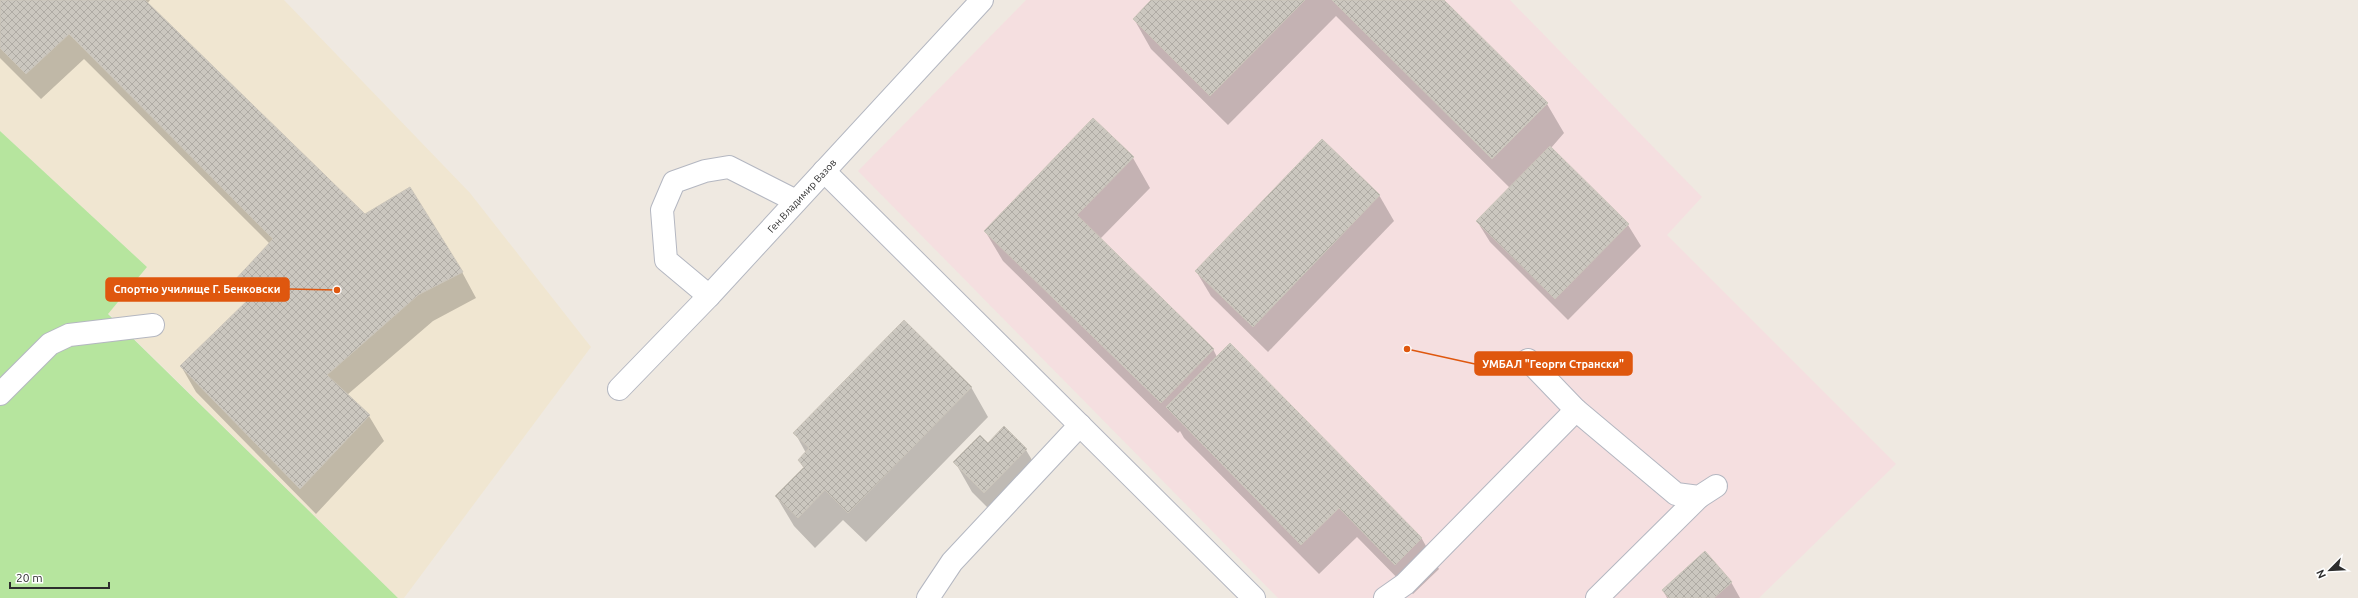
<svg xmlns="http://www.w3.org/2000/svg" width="2358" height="598" viewBox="0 0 2358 598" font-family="Ubuntu,sans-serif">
<defs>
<pattern id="building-cross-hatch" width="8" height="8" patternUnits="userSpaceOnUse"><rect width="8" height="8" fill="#cbc7bf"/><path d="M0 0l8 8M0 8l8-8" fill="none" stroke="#afaba4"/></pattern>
</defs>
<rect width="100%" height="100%" fill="#efe9e1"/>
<path fill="#f0e6d1" d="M0 0H284L470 193 591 347 404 598H398L108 313 147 267 0 131Z"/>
<path fill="#f5dfe0" d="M1026 0H1510L1702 197 1667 235 1896 464 1759 598H1278L858 171Z"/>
<path fill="#b6e59e" d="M0 131 147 267 108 314 398 598H0Z"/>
<g fill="#0003">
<path d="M0 0H150L147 4 365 216 462 272 476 298 433 321 347 395 369 416 384 441 316 514 196 392 181 366 247 302 235 281 270 244 84 59 41 99 0 58Z"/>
<path d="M1153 0H1443L1547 104 1564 133 1551 148 1628 225 1641 246 1568 320 1490 242 1477 221 1510 188 1336 16 1228 125 1151 49 1134 19Z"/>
<path d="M1133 158 1150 188 1100 239 1213 349 1217 357 1230 345 1422 539 1439 569 1413 594 1357 537 1319 574 1184 438 1180 431 1178 433 1003 261 985 231Z"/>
<path d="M1379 195 1394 221 1268 352 1211 296 1196 271Z"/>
<path d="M971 387 988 417 866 542 843 520 815 548 794 526 776 496 804 469 799 460 806 453 795 433Z"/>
<path d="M1004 428 1026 450 1044 480 1002 522 972 492 955 462 988 445Z"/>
<path d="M1731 582 1740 598H1667L1663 590Z"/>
</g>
<g fill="url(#building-cross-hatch)" stroke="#cbc5ba">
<path d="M0 0H145L365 214 410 187 463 272 418 295 327 375 370 415 300 489 180 366 251 297 234 281 273 239 69 34 26 74 0 48Z"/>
<path d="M1151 0H1305L1210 96 1133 19Z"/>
<path d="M1332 0H1444L1548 103 1492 159Z"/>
<path d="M1093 118 1134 157 1077 215 1214 349 1161 403 984 231Z"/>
<path d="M1322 139 1380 195 1253 327 1195 271Z"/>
<path d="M1550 146 1629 224 1555 299 1476 221Z"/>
<path d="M904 320 972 387 848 513 825 490 798 518 775 496 804 467 798 460 809 448 793 433Z"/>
<path d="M1230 343 1422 538 1395 565 1339 508 1301 545 1166 407Z"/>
<path d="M1004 426 1027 449 984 493 953 462 980 435 988 443Z"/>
<path d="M1705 551 1732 582 1714 598H1669L1662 590Z"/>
</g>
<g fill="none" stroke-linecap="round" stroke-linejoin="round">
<defs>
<g id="minor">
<path d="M824 171 1254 598"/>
<path d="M709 296 666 260 662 210 674 182 705 171 729 167 796 201"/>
<path id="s1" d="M619 389 709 296 982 0"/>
<path d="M0 394 50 344 69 335 153 325"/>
<path d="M1576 410 1676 494 1699 497 1716 486"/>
<path d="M928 598 952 562 1080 425"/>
<path d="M1385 598 1405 584 1576 410 1528 360"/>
<path d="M1597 598 1699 497"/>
</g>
</defs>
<use href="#minor" stroke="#b4b7c1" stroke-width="24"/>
<use href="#minor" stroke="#fff" stroke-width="22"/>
</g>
<g text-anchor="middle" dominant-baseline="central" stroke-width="3.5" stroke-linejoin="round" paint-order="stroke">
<g font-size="10" fill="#2e2e2e" stroke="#fff">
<text stroke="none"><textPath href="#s1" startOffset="266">Ген.Владимир Вазов</textPath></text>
</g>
</g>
<path fill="none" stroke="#df570e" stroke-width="1.5" d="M337 290L289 289M1407 349L1475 364"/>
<g fill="#df570e" stroke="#fff" stroke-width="1.5">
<circle cx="337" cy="290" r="4"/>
<circle cx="1407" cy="349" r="4"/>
</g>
<g fill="#df570e" stroke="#df570e" stroke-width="1.5">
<rect x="106" y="278" width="183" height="23" rx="4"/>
<rect x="1475" y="352" width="157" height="23" rx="4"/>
</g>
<g font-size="11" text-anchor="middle" font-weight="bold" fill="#fff">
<text x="197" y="293">Спортно училище Г. Бенковски</text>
<text x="1553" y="368">УМБАЛ "Георги Странски"</text>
</g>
<g transform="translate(2330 570) rotate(246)" stroke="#ffffff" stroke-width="3" paint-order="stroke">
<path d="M0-3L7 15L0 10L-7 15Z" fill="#2e2e2e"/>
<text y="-6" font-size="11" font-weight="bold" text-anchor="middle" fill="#2e2e2e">N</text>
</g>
<path d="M10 582v6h99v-6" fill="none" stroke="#2e2e2e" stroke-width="2"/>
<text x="16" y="582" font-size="12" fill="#2e2e2e" stroke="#ffffff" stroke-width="3" paint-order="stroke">20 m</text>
</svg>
